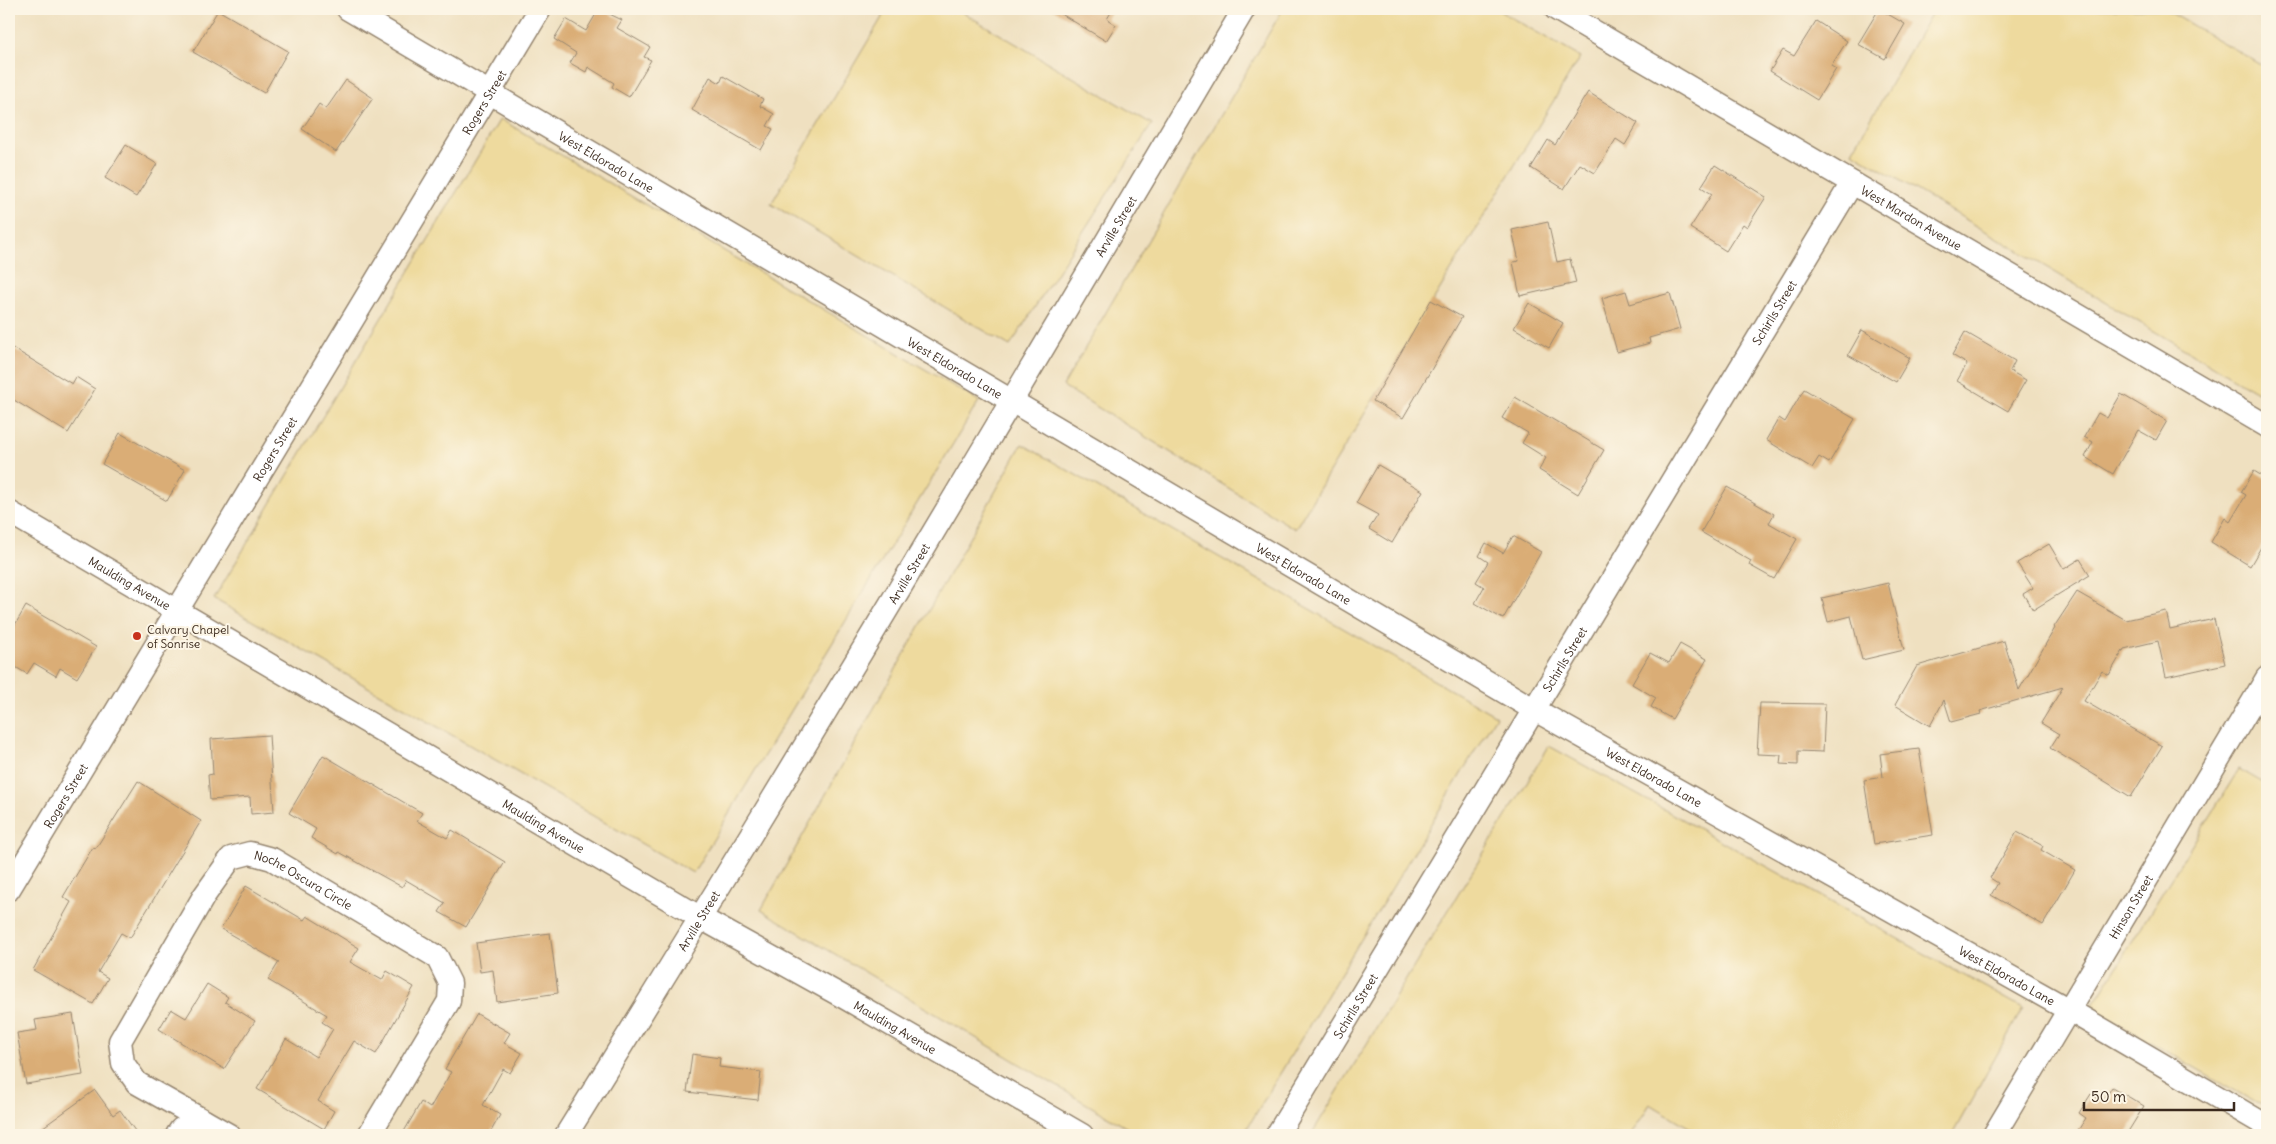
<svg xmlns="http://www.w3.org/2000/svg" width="2276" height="1144" viewBox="0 0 2276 1144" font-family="Delius,sans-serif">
<rect width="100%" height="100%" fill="#fcf5e5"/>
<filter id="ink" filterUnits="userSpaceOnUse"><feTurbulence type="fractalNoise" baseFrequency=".02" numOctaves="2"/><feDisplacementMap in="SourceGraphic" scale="10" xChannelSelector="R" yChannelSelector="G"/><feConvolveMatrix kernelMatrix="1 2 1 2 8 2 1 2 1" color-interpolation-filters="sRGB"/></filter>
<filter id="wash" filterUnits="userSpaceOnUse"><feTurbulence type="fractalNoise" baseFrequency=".0096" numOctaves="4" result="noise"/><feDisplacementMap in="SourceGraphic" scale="20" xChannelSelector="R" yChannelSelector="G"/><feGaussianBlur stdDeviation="1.12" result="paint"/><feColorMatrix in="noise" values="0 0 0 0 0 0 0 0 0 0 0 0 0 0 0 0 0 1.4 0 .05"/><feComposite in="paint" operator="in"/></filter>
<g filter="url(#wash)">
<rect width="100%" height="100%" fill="#efe0c0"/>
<g fill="#eeda9e" stroke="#94825e">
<path d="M887 9H957L1152 124 1010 346 771 204Z"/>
<path d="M1283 9H1496L1580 57 1295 529 1063 386Z"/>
<path d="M1934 9H2164L2267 68V398L1852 152Z"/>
<path d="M500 119 979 401 693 873 214 599Z"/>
<path d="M1022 444 1496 716 1243 1135H1139L761 910Z"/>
<path d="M1549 746 2023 1008 1952 1135H1702L1650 1104 1631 1135H1311Z"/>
<path d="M2239 769 2267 785V1109L2091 1008Z"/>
</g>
<g id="blocks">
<g fill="#daad76">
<path d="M599 9 622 20 617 28 650 47 644 57 651 60 629 97 612 87 614 83 588 67 586 72 570 63 576 53 554 39 566 19 586 31Z"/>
<path d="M1053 9H1113L1107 19 1116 25 1106 41Z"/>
<path d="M1879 9 1905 24 1885 59 1858 44Z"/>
<path d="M218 10 288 51 264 93 193 52Z"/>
<path d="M1816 21 1847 41 1831 66 1836 69 1817 100 1770 71 1783 50 1794 56Z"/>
<path d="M723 76 763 99 760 106 774 114 767 126 773 129 761 150 692 110 710 77 720 83Z"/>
<path d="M346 80 373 98 336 152 302 129 319 104 326 109Z"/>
<path d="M1588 92 1638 123 1625 145 1616 139 1595 173 1580 164 1564 189 1531 168 1548 140 1555 145Z"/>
<path d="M126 145 157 164 136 197 105 178Z"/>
<path d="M1715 165 1766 197 1747 227 1743 224 1726 251 1690 228 1712 194 1701 187Z"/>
<path d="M1548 222 1557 262 1570 259 1576 283 1520 296 1513 262 1519 261 1512 230Z"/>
<path d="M1626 291 1630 304 1670 293 1680 329 1649 338 1650 343 1617 352 1602 298Z"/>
<path d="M1431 300 1462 317 1403 418 1373 401Z"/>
<path d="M1529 303 1563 323 1549 348 1514 328Z"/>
<path d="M1862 330 1910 358 1896 382 1848 355Z"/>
<path d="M1965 332 2015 361 2010 371 2026 380 2008 411 1957 381 1967 364 1952 355Z"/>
<path d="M9 346 72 384 76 377 95 389 68 433 9 397Z"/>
<path d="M1804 389 1855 419 1829 463 1819 457 1812 468 1766 440 1779 418 1785 422Z"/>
<path d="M2121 394 2167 421 2156 440 2138 430 2113 474 2085 457 2093 442 2084 437 2098 413 2107 418Z"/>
<path d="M1515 397 1604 450 1578 494 1539 470 1546 458 1522 443 1528 433 1502 418Z"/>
<path d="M120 433 185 470 167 501 102 464Z"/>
<path d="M1378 465 1423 491 1392 543 1369 529 1378 515 1356 503Z"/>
<path d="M2254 471 2267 479V537L2250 566 2211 542 2225 518 2230 522 2246 495 2241 492Z"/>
<path d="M1727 487 1774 514 1769 523 1797 539 1774 579 1749 565 1751 561 1701 532Z"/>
<path d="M1513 536 1541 552 1503 619 1475 603 1484 587 1476 582 1488 562 1479 556 1486 543 1503 553Z"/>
<path d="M2049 544 2064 569 2080 559 2090 575 2033 610 2023 594 2033 588 2017 563Z"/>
<path d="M1888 583 1904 650 1862 660 1851 616 1828 622 1822 598Z"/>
<path d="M2077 592 2126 620 2166 611 2170 629 2214 619 2225 664 2166 677 2158 641 2124 649 2109 675 2102 671 2084 701 2162 746 2131 797 2050 748 2059 734 2041 723 2063 687 1980 711 1981 714 1951 722 1944 700 1930 726 1895 705 1917 666 2004 641 2019 690 2055 628 2054 627Z"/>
<path d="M26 606 96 647 77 678 60 668 56 676 34 663 27 674 9 663V635Z"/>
<path d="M1680 644 1707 659 1672 719 1651 707 1656 698 1632 684 1650 653 1669 663Z"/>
<path d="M1760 703 1825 704 1823 752 1798 751V765L1780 764 1781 755 1757 754Z"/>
<path d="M269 735 274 812 251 814 250 797 210 800 208 775 213 774 211 739Z"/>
<path d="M1919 749 1933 835 1874 844 1864 780 1883 777 1880 754Z"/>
<path d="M323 755 422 813 417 821 447 838 452 830 505 862 466 927 439 912 445 903 406 880 402 887 339 852 338 854 311 838 316 829 289 813Z"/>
<path d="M138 781 201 821 130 938 121 933 98 972 108 978 93 1004 33 970 71 902 63 897 93 847 96 848Z"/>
<path d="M2017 832 2043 846 2041 850 2075 870 2043 925 1991 895 1998 883 1990 878Z"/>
<path d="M246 886 304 920 307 916 359 948 350 962 382 980 387 971 414 987 376 1054 354 1041 318 1101 334 1111 324 1129 257 1089 286 1039 316 1057 333 1029 322 1022 327 1015 268 980 279 962 221 929Z"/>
<path d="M550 933 558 993 497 1002 493 970 480 972 476 943Z"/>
<path d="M207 984 228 997 225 1002 255 1021 224 1069 159 1029 171 1009 186 1018Z"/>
<path d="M73 1014 83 1075 26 1084 17 1033 37 1030 35 1020Z"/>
<path d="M477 1014 510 1033 504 1043 522 1053 510 1073 503 1069 483 1105 500 1115 489 1135H402L421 1102 430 1108 451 1072 445 1069Z"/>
<path d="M692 1054 720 1058 719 1067 761 1072 758 1100 687 1092Z"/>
<path d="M2112 1087 2144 1106 2126 1135H2075L2086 1118 2079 1113 2091 1094 2103 1102Z"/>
<path d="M95 1090 113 1115 120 1110 138 1135H32Z"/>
</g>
</g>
</g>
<g filter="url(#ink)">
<use href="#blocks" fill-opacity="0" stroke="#95856f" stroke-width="1"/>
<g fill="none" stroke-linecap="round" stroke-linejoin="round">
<defs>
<g id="minor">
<path id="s1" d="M348 9 1535 710 2069 1010 2267 1126"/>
<path id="s2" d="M1556 9 2267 426"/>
<path id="s3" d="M9 512 701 918 847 999 1082 1135"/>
<path id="s4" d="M9 889 540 9"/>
<path d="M177 1135 181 1129 204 1121"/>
<path id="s5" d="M229 1135 137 1083 123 1063 120 1041 204 896 231 858 250 853 272 859 437 957 450 983 449 1001 369 1135"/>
<path id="s6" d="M566 1135C798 763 1021 386 1244 9"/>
<path id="s7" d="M1277 1135 1852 183"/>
<path id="s8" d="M1994 1135 2267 678"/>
</g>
</defs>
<use href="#minor" stroke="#95856f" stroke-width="25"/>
<use href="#minor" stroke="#fff" stroke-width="22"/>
</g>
</g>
<circle fill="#c8321e" stroke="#fcf5e5" stroke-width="2" cx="137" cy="636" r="5"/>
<g text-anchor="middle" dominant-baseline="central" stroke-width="4" stroke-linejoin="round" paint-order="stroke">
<g font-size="12" fill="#3b2a1e" stroke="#fcf5e5">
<text stroke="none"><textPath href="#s4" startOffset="919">Rogers Street</textPath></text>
<text stroke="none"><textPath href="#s1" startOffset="300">West Eldorado Lane</textPath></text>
<text stroke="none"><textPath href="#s2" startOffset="412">West Mardon Avenue</textPath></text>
<text stroke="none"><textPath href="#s6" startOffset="1062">Arville Street</textPath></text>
<text stroke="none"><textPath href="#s7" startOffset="961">Schirlls Street</textPath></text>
<text stroke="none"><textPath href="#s1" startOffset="705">West Eldorado Lane</textPath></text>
<text stroke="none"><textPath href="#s4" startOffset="514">Rogers Street</textPath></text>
<text stroke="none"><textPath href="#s6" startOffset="658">Arville Street</textPath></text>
<text stroke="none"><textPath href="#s1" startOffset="1110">West Eldorado Lane</textPath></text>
<text stroke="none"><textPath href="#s3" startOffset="140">Maulding Avenue</textPath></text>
<text stroke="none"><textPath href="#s7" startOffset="556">Schirlls Street</textPath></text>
<text stroke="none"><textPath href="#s1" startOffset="1515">West Eldorado Lane</textPath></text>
<text stroke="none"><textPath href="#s4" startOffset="109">Rogers Street</textPath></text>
<text stroke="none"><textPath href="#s3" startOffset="620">Maulding Avenue</textPath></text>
<text stroke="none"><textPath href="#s5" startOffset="446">Noche Oscura Circle</textPath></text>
<text stroke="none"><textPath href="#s8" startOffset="266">Hinson Street</textPath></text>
<text stroke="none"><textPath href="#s6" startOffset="252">Arville Street</textPath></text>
<text stroke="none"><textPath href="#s1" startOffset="1920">West Eldorado Lane</textPath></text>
<text stroke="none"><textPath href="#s7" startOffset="151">Schirlls Street</textPath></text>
<text stroke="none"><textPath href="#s3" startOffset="1025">Maulding Avenue</textPath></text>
</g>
<g font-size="12" fill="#3b2a1e" stroke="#fcf5e5" text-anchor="start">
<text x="147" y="629">Calvary Chapel<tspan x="147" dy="14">of Sonrise</tspan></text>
</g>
</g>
<rect width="2276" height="1144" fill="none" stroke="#fcf5e5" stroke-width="30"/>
<path d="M2084 1102v8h150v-8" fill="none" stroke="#3b2a1e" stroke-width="2.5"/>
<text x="2091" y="1102" font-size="15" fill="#3b2a1e" stroke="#fcf5e5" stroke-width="4" paint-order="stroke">50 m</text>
</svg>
